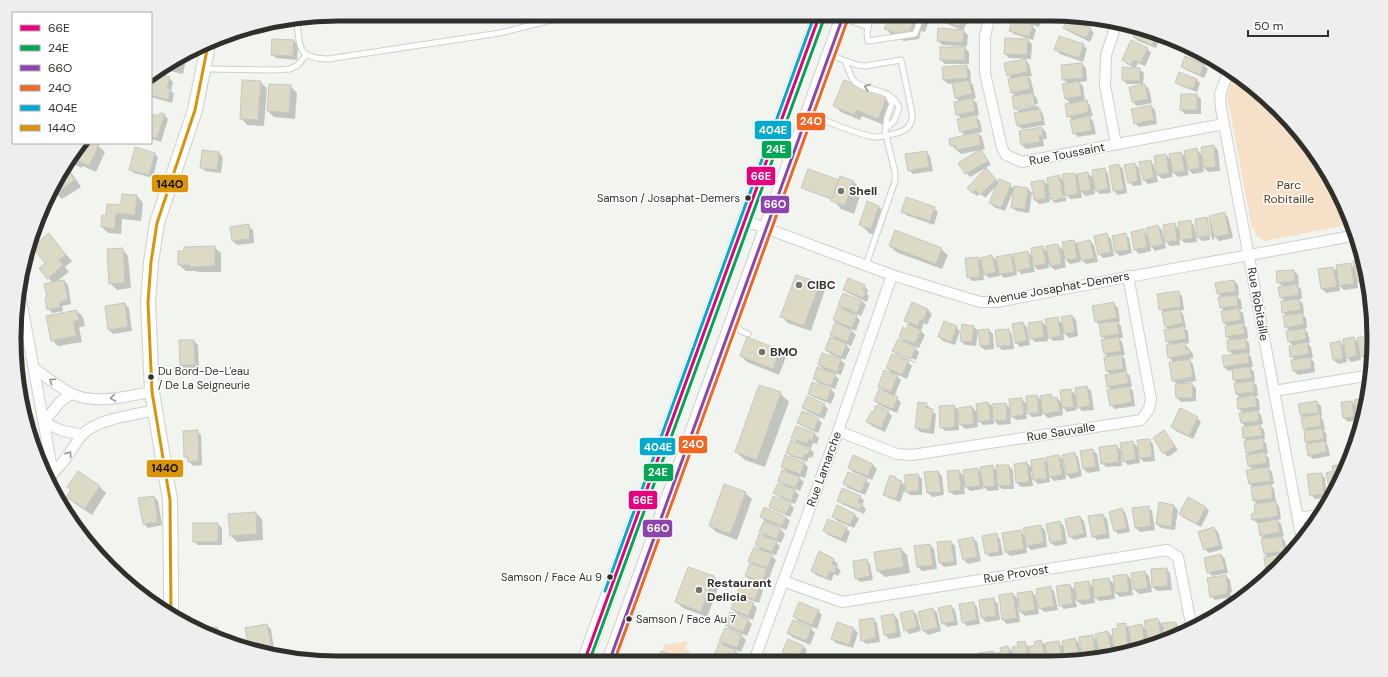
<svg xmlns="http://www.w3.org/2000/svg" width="1388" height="677" viewBox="0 0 1388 677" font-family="'DM Sans',sans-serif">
<rect width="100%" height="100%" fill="#f2f5ef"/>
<g fill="#f6e1c8">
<path d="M1234 73 1247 81 1293 124 1330 176 1352 224 1265 241 1257 237 1254 229H1252L1227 95Z"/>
<path d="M688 641 685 649 690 651 687 661H675L668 659 669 654 662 651 664 645Z"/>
</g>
<g fill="#0003" fill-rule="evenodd">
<path d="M891 15H931L925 32 921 31 919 39 904 41 894 37 886 29Z"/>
<path d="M943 15H960L968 20 963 31 968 35 967 46H963L969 52V64H945L941 60 962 48V46L942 45 938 41 962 30 945 23 941 19Z"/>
<path d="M1019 15H1043L1039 27 1030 24 1036 30 1033 40 1014 34 1010 30 1025 24 1018 17Z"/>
<path d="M1075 16H1076L1098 19 1094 27 1079 20Z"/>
<path d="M1064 27 1090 29 1094 33 1090 42 1068 31Z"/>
<path d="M1156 35 1160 39 1156 48 1138 41 1134 37Z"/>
<path d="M1028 40 1032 44 1031 59 1009 58 1005 54Z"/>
<path d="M294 41 298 45 297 60 276 58 272 54Z"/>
<path d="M1083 45 1087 49 1083 62 1060 54 1056 50Z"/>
<path d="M1191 47 1210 58 1208 63 1193 56 1189 52Z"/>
<path d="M1147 49 1151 53 1145 66 1138 63 1135 68 1127 64 1123 60Z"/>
<path d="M198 51 197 54 193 53Z"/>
<path d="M192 54 190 60 186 59 183 74 170 71 167 67Z"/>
<path d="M1186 57 1204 65 1208 69 1204 78 1186 70 1182 66Z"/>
<path d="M1025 60 1029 64 1032 76H1028L1031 80 1034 93H1032L1037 98 1038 104 1017 107V110L1038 106 1039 110 1043 114 1045 125 1022 129 1017 125 1019 113 1015 108 1016 97 1012 92V79L1008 75Z"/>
<path d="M1082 64 1086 68 1087 81 1079 82 1083 86 1085 101 1090 105 1093 116 1089 117 1093 121 1096 134 1078 137 1074 133 1073 120 1068 116 1071 104 1066 99 1068 84 1063 79Z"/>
<path d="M966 66 970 70 971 82H970L973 85 976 98 972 99 977 103 979 115 975 116 980 121 982 132 978 133 982 137 985 149 961 154 951 145 965 136 961 131 962 119 957 114 960 102 955 97 953 83 948 84 944 80Z"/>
<path d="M1139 69 1144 73 1143 84H1127L1123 80Z"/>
<path d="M155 74 169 78 173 82 171 91 174 94 172 103 151 97V81L153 75Z"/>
<path d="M1196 79 1200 83 1197 92 1181 86 1177 82Z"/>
<path d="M260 82 267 88 264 126 247 125 241 118Z"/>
<path d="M1145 85 1149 89 1152 103 1137 106 1133 102 1130 88Z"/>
<path d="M290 86 297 93 295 119 274 117 268 111Z"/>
<path d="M1197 95 1201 99V114H1185L1181 110Z"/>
<path d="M886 97 892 104 884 125 862 116 860 120 841 112 835 106Z"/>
<path d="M1151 106 1155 110 1157 124 1139 127 1135 123Z"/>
<path d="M151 115 160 118 164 115 168 119 161 142 151 139Z"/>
<path d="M1042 128 1046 132 1047 139H1043L1044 146 1026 149 1022 145Z"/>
<path d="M83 143H92L98 146 105 152 96 172 83 166 82 168 73 164 68 159Z"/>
<path d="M1214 146 1218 150 1220 171 1208 172 1203 167 1204 172 1193 174 1187 169 1189 175 1178 177 1172 171V177L1162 179 1158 175 1166 155 1171 160 1181 153 1187 158 1196 149 1203 156Z"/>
<path d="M981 151 985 155 991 165 970 177 966 173Z"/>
<path d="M926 152 930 156 933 171 913 174 909 170Z"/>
<path d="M154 153 158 157 153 178 134 173 130 169Z"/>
<path d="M219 153 223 157 221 173 205 171 201 167Z"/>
<path d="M1150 161 1154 165 1158 182 1148 184 1144 180Z"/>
<path d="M1135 164 1139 168 1142 185 1133 186 1129 182Z"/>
<path d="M65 165 71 172 81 187 62 199 55 193Z"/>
<path d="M1119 165 1123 169 1127 193 1118 195 1114 191Z"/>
<path d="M1104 169 1108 173 1111 193 1100 194 1094 188 1095 194 1085 196 1081 191 1082 198 1070 199 1068 195 1053 198V200L1066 197V201L1055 203 1049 197 1050 202 1039 204 1035 200 1044 181 1049 186 1059 176 1064 182 1075 174 1079 178 1088 173 1094 179Z"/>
<path d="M986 170 999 182 1010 185 1014 189 1005 211 994 207 990 203 997 185 985 198 980 193 977 196 968 188Z"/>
<path d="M841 177 854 182 862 190 854 214 841 209 833 200 802 188 838 181Z"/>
<path d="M1015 187 1028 189 1032 193 1029 213 1016 211 1012 207Z"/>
<path d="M122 195 137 196 143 203 141 221 122 219 121 234 108 233 102 227 107 217 121 206Z"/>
<path d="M878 206 887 215 879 237 869 233 860 224Z"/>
<path d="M934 208 938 212 934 225 906 215 902 211Z"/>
<path d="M1224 213 1228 217 1233 238 1219 241 1213 235 1214 240H1212L1209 221H1207L1210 240 1202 241 1198 237 1207 218 1212 223Z"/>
<path d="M1190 221 1194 225 1197 242 1185 243 1179 238 1180 245 1170 246 1165 241 1174 224 1180 230Z"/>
<path d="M248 226 253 230 254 243 237 245 233 241 231 228Z"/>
<path d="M1158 226 1162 230 1166 248 1155 251 1150 245 1151 251 1139 254 1135 250 1143 230 1148 236Z"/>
<path d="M1125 234 1129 238 1132 253 1120 256 1115 252Z"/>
<path d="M49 235 72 261 65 267 69 272 56 282 64 281 68 285 71 304 62 306 63 311 52 313 48 309V298L53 283 48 278 46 263 35 250V251L28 249 32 236 37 242V245Z"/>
<path d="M1107 235 1111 239 1114 256 1103 258 1099 254Z"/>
<path d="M1074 241 1079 246 1090 241 1094 245 1098 262 1086 264 1080 258V262L1070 264 1064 258 1066 267 1055 270 1048 264 1049 268 1038 270 1033 265 1035 272 1021 274 1016 269 1017 275 1004 278 999 273 1000 276 989 278 983 272 984 280 972 281 968 277 978 258 982 262 992 256 998 262 1011 255 1015 260 1028 252 1033 257 1043 247 1048 253 1058 245 1064 251Z"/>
<path d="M890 246 941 249 948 255 942 269 896 252Z"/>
<path d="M214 247 221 253V272H198L196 271H186L179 265Z"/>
<path d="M122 249 128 256 131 288 117 290 110 283Z"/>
<path d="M1363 261 1368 284 1362 285 1357 280 1358 288 1344 290 1339 285 1340 291 1326 293 1322 289 1319 270 1333 268 1338 272 1350 264 1356 269Z"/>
<path d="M1294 271 1298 275 1299 285H1297L1301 289 1302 299H1298L1303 304 1304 314H1302L1306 318 1307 328 1304 329 1308 333 1310 343H1307L1311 347 1313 358H1310L1314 362 1315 372 1298 375 1294 371 1295 360 1291 356 1293 346 1289 341 1290 331 1286 327 1288 317 1283 312 1285 302 1281 297 1283 287 1278 282Z"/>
<path d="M1234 281 1238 285 1239 295 1236 296 1241 300 1242 309 1239 310 1243 313 1245 324H1243L1247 328 1248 338H1245L1249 343 1250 353H1247L1251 357 1253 367H1250L1254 372 1255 381 1253 382 1257 386 1258 396H1255L1259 400 1260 410 1257 411 1261 415 1263 424 1259 425 1264 430 1265 439 1263 440 1266 443 1268 453 1265 454 1269 458 1270 467 1268 468 1272 472 1274 484 1271 485 1274 489 1276 502H1275L1279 506 1281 519 1277 520 1281 524 1284 536 1281 537 1285 541 1288 555H1284L1287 558 1270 573 1267 570 1268 558 1265 554V540L1261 536 1259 523H1257L1253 519 1256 514 1258 504 1254 501 1253 488 1250 484 1253 470 1249 466 1247 456H1250L1247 452 1248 442 1244 438 1246 427 1242 423 1240 413H1243L1239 409 1238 399 1241 398 1236 394 1238 384 1234 380 1233 370 1228 371 1224 367 1234 355 1229 351 1231 340 1227 337 1228 326 1224 323 1225 312 1221 307 1222 297 1218 294Z"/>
<path d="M819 284 825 290 811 331 788 323 782 317Z"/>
<path d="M864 286 868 290 867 294 869 296 867 302 848 293 844 289Z"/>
<path d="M1178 292 1182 296 1184 310 1180 311 1183 314 1186 327 1184 328 1188 331 1189 343 1185 344 1193 354V358L1188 359 1193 364 1196 381 1184 383 1185 384H1192L1196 388V401L1181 402 1177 398 1178 385 1173 380 1174 363 1169 357 1171 345 1167 342 1169 330 1166 327 1164 313 1160 309Z"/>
<path d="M862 301 866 305 861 316 853 313 860 320 856 331 849 328 856 335 851 346 843 342 850 349 845 360 830 354 826 350 838 342 831 335 840 326 834 319 847 312 839 305Z"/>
<path d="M913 303 928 310 932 314 927 325 924 323 921 331 925 335 919 348 905 342 900 337 907 330 909 324 906 321Z"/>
<path d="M125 304 129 308 132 331 113 334 109 330 106 307Z"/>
<path d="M1114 304 1118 308 1120 322H1118L1121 326 1123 338H1119L1122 342 1125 355H1121L1125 359 1127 373 1130 376 1132 387H1129L1133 391 1135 406 1115 409 1111 405 1112 390 1108 387 1111 375 1107 371 1108 357 1105 354 1106 341 1102 336 1100 326 1096 321Z"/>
<path d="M77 311 83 317 85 326 79 327 82 342 58 346 52 340Z"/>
<path d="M1072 316 1076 320 1078 336 1069 338 1063 332 1064 340 1053 341 1049 337V332H1047L1048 341 1035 342 1031 338 1042 322 1048 328 1057 319 1063 324Z"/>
<path d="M1023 323 1027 327 1030 345 1020 347 1016 343Z"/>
<path d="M956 327 960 331 955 345 943 341 939 337Z"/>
<path d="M974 327 978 331 976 346 965 345 961 341Z"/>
<path d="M989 330 993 334 994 349 985 350 980 346Z"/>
<path d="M1008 330 1012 334 1014 349 1002 350 998 346Z"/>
<path d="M1368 337 1373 342V358L1365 360 1360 354 1361 360 1351 362 1346 356 1347 362 1338 364 1334 360 1340 342 1345 347 1354 338 1359 344Z"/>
<path d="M748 338 780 351 786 357 779 375 747 362 741 356Z"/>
<path d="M194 341 198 345 199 368 185 369 181 365Z"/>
<path d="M915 348 919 352 915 363 897 355 893 351ZM897 352 916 360 915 362 897 354Z"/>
<path d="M838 358 845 364 841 375 832 372 839 379 835 389 818 383 814 379 826 372 819 365 838 359Z"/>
<path d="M908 362 912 366 907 379 894 373 901 380 894 397 901 402 897 413 879 405 875 401 886 393 879 386 894 375 887 368Z"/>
<path d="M17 366 19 368 21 378 17 379Z"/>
<path d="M1087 387 1091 391 1094 410 1082 411 1076 405 1077 410 1067 412 1062 406 1063 415 1048 418 1042 412V416L1032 417 1026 411 1027 419 1016 420 1010 415 1011 424 998 425 994 420V424L983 425 977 419 978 427 965 429 961 425 972 407 978 413 988 403 994 408 1006 404 1011 409 1021 399 1028 405 1037 396 1042 401 1051 395 1054 399 1057 398 1063 404 1071 390 1077 396Z"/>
<path d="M831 389 835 394 831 404 813 397 809 393Z"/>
<path d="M780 393 789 402 765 467 745 460 736 452Z"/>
<path d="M1365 399 1367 401 1363 420 1362 421 1357 416V420L1348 422 1344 418 1352 402 1356 406Z"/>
<path d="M1317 402 1321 406 1322 416 1321 417 1323 420 1325 430H1323L1326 433 1327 443H1326L1328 446 1330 456 1313 459 1309 455 1310 445 1306 442 1307 431 1304 428V418L1301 415Z"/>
<path d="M926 404 930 408V410L936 414 934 434 920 432 916 428Z"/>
<path d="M824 405 828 409 824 419 808 412 804 408Z"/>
<path d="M954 406 959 411H958L959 430 945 431 941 427Z"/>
<path d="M888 412 892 416 885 432 872 426 868 422Z"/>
<path d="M28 417 30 419 32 430Z"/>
<path d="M1197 418 1201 422 1193 439 1176 431 1172 427Z"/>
<path d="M818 419 822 423 818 433 802 426 798 422Z"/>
<path d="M797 427 815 434 819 438 817 444 813 443 811 448 807 446 814 453 812 458 809 457 807 462 791 456 787 452 800 445 792 437Z"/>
<path d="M197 431 201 435 202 465 193 466 185 456Z"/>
<path d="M1164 432 1178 450 1168 457 1164 453Z"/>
<path d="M1149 440 1153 444 1155 461 1144 462 1139 457 1140 463 1128 465 1124 461 1123 453 1121 454 1122 466 1106 467 1102 463 1117 446 1122 452 1133 442 1138 448Z"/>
<path d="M1093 450 1097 454 1100 471 1088 473 1084 469Z"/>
<path d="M1074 453 1078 457 1082 476 1071 479 1067 475Z"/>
<path d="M1059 456 1065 462 1063 463 1066 479 1054 481 1049 476 1050 482 1038 484 1034 480 1033 472H1031L1033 486 1021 487 1017 483 1015 465 1027 463 1033 469 1043 459 1048 464Z"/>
<path d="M804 463 808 467 805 478 796 475 804 482 800 491 792 488 799 495 795 504 779 497 775 493 786 487 779 480 788 473 782 467Z"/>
<path d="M873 465 877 469 872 480 853 472 849 468Z"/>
<path d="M992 466 997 471 1009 466 1013 470 1014 489H1002L998 486 999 490 988 491 983 486V489L970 491 964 485 965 494 954 495 949 491 959 471 965 477 978 469 982 474Z"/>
<path d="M1338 466 1342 470 1343 475 1341 482 1332 494 1331 492 1334 472Z"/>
<path d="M938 472 942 476 944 495 932 497 928 493Z"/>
<path d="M78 473 100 487 106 493 92 515 74 503 68 496 72 490Z"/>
<path d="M1321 474 1325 478 1327 498 1315 499 1311 495Z"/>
<path d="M918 475 922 479V495H910L906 491Z"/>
<path d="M896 478 906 486 900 502 889 498 885 494Z"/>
<path d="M866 480 870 484 865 495 848 488 844 484Z"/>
<path d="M745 493 752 499 737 540 716 532 710 526Z"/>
<path d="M154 497 158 501 162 525 148 528 144 524Z"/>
<path d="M860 497 864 501 862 505 866 509 864 514 842 504 838 500Z"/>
<path d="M790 504 794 508 790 517 774 510 770 506Z"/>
<path d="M70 506 76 512 79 521 77 523 65 507Z"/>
<path d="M1174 506 1178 510 1175 530 1161 528 1157 524Z"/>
<path d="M837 507 855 515 859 519 854 528 837 521 833 517Z"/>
<path d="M1148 507 1152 511 1155 530 1140 532 1136 528Z"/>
<path d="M1205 507 1209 511 1201 527 1184 518 1180 514Z"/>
<path d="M1122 509 1126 514 1130 532 1118 534 1114 530Z"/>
<path d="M256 513 262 519 263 540 237 542 231 536Z"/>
<path d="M1103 515 1107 519 1110 538 1097 540 1093 536Z"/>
<path d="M761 517H786L790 521 786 530 765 521Z"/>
<path d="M1080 517 1084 521 1087 537 1074 540 1070 536Z"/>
<path d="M1060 522 1064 526 1067 544 1055 546 1050 542Z"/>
<path d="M764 523 781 530 785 534 781 543 774 540 780 546 776 555 767 552 766 553 772 556 776 560 766 586 750 580 746 576 754 565 750 560 763 552 756 545 768 539 761 532Z"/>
<path d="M218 524 222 528V545H198L194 541Z"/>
<path d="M1040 526 1045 530 1047 547 1031 550 1026 545 1027 553 1010 556 1006 552 1020 531 1025 536Z"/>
<path d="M846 528 850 532 846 543 828 535 824 531Z"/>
<path d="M1214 528 1218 532 1223 549 1209 553 1205 549Z"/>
<path d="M996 534 1000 539 1003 555 990 557 986 553Z"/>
<path d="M973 538 977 542 981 561 968 564 964 560Z"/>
<path d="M951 542 955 546 957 565 944 567 940 563Z"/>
<path d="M930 545 934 549 937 569 922 571 918 567 915 547Z"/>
<path d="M901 549 907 555 910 573 885 577 878 571 876 553Z"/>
<path d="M820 552 828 555 838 564 837 567 841 571 838 576 834 574 831 581 816 575 812 571Z"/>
<path d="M1221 555 1225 559 1228 573 1212 576 1208 572Z"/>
<path d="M866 560 870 564 873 580 860 582 856 578Z"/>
<path d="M689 568 714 577 720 583 707 617 683 608 676 602Z"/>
<path d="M1166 569 1170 573 1172 590 1157 591 1153 587Z"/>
<path d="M1145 572 1149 576 1152 592 1139 594 1135 590Z"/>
<path d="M1127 575 1131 579 1133 595 1120 597 1114 591 1115 599 1099 601 1094 596 1095 603 1082 605 1075 599 1077 607 1064 609 1060 605 1070 585 1076 591 1088 582 1094 588 1109 579 1115 585Z"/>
<path d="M1226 576 1230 580 1232 592 1230 593 1231 597 1215 600 1211 596Z"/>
<path d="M759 587 763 591 759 603 742 597 738 593Z"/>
<path d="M1050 587 1054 591 1058 610 1044 612 1040 608Z"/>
<path d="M1032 592 1036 596 1039 614 1025 616 1021 612 1020 606 1018 607 1020 622 1007 624 1003 620 1013 594 1019 600Z"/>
<path d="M737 597 753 604 757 608 753 620 736 613 732 609Z"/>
<path d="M994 600 998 604 1000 620 986 622 982 618Z"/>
<path d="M973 603 977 607 980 624 967 626 963 622Z"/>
<path d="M951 606 955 610 958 625 947 627 943 623Z"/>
<path d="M933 609 937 613 941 631 928 635 924 631Z"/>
<path d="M818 611 822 615 817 629 798 621 794 617Z"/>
<path d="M913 611 917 615 921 631 909 634 905 630Z"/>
<path d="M1219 614 1210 619V615Z"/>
<path d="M894 615 898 619 901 637 889 639 885 635 882 617Z"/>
<path d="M873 619 877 623 880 642 866 644 862 640Z"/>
<path d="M1158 619 1162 625 1175 623 1179 627 1181 635 1173 638 1166 640 1165 639V641L1152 644 1147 638 1148 645 1134 649 1131 647 1132 650 1118 653 1114 648 1115 654 1103 657 1098 652 1099 658 1089 660H1087L1081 655 1082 660H1068L1064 656 1065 660 980 661 993 652 998 657 1008 647 1014 653 1025 642 1029 648 1036 646 1041 641 1047 647 1058 642 1064 648 1075 639 1079 643 1080 648 1092 636 1097 641 1108 632 1112 636 1113 644H1115L1119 629 1125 624 1129 628 1141 625 1147 631Z"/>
<path d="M748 620 752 624 747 636 730 629 726 625Z"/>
<path d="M837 623 854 629 858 633 853 648 836 643 832 639Z"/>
<path d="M267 625 271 629 274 649 253 651 250 648Z"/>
<path d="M217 628 221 632 222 640 201 632 200 630Z"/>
<path d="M725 629 742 636 746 640 741 652 734 649 740 655 737 661H725L719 659 715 655 727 648 720 641Z"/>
<path d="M811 629 815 633 810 645 792 637 788 633Z"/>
<path d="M803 646 807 650 803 661 788 656 784 652Z"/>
<path d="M662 652 669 655 675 661H654L656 655 660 657Z"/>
<path d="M706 659 713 661H706Z"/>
<path d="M954 659 956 661H945Z"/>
</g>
<g fill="#dcd9c5" stroke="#c6c7c2">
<path d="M890 15H920L916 25 913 23 910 31 895 33 884 29Z"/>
<path d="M942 15H964L959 27 940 19Z"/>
<path d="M1018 15H1038L1035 24 1017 17Z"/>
<path d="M1075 15 1092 18 1090 24Z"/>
<path d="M1068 17 1091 28 1086 38 1063 28Z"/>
<path d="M1012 19 1033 25 1029 37 1009 31Z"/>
<path d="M1137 26 1156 34 1152 45 1133 37Z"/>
<path d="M938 28 964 30 963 43 937 41Z"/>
<path d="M1059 36 1084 44 1079 58 1054 50Z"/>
<path d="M1005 38 1028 39 1027 55 1004 54Z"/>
<path d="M272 39 294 40 293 56 271 55Z"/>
<path d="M1131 40 1148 48 1141 63 1134 60 1131 65 1122 60Z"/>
<path d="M1190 46 1206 55 1204 60 1188 52Z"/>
<rect x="940" y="47" width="25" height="13"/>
<path d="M1185 56 1204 64 1200 75 1181 67Z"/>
<path d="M1026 59 1028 72 1007 76 1004 63Z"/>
<path d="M1082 63 1083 78 1062 80 1061 65Z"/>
<path d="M967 65 968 78 943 80 942 67Z"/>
<path d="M1122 67 1140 68V81L1122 80Z"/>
<path d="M1179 72 1197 79 1193 89 1175 83Z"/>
<path d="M156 73 170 77 167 88 171 89 168 100 151 95V77Z"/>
<path d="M1028 75 1030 89 1011 93 1008 79Z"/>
<path d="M242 80 261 81 258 120 240 119Z"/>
<path d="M844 80 887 96 878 119 856 110 854 115 833 106Z"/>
<path d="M969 80 972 94 955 98 952 83Z"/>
<path d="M1079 81 1082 96 1065 99 1062 84Z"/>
<path d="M269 84 291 85 289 113 267 111Z"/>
<path d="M1145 84 1148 99 1132 102 1129 87Z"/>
<path d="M1033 93 1035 106 1014 109 1012 96Z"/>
<path d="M1181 94H1197V110H1180Z"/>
<path d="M973 98 975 111 956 115 954 102Z"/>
<path d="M1087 100 1089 112 1067 117 1065 104Z"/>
<path d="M1151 105 1154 120 1134 124 1131 109Z"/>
<path d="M1040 109 1042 121 1017 126 1014 113Z"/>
<path d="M160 113 165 114 157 138 151 137V114L159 116Z"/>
<path d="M976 115 979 128 960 132 957 119Z"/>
<path d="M1089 116 1092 130 1073 134 1070 120Z"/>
<path d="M1042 127 1043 135 1039 136 1040 142 1021 145 1019 131Z"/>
<path d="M978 132 981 145 956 150 955 145 950 146 949 139Z"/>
<path d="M83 143H95L99 145 89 166 76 160 75 162 68 159Z"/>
<path d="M1214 145 1216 167 1203 168 1201 147Z"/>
<path d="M135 147 155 153 149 175 129 170Z"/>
<path d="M1197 148 1200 168 1188 170 1184 151Z"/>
<path d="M981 149 988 161 965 174 958 163Z"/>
<path d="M202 150 219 152 217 170 200 168Z"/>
<path d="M927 151 929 167 908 171 905 154Z"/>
<path d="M1181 152 1185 171 1173 173 1169 154Z"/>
<path d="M1166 154 1169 173 1157 175 1154 156Z"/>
<path d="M1151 160 1154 178 1143 180 1139 162Z"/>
<path d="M1135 163 1138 181 1128 183 1124 165Z"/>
<path d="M1119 164 1124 190 1113 191 1109 166Z"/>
<path d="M65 165 75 180 55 194 52 189Z"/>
<path d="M986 168 996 179 980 195 976 190 972 193 967 188Z"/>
<path d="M1105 168 1108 189 1095 191 1092 170Z"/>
<path d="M808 169 839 180 832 199 801 188Z"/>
<path d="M1088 172 1091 190 1080 192 1077 174Z"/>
<path d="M1075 173 1078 194 1065 196 1062 174Z"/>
<path d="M1059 175 1063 197 1050 199 1047 178Z"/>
<path d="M840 176 854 181 845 206 831 201Z"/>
<path d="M999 179 1011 184 1001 208 989 203Z"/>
<path d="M1044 180 1046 199 1034 200 1031 182Z"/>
<path d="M1014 186 1028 188 1025 209 1011 208Z"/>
<path d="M122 194 137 195 135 215 116 213 115 229 101 227 102 215 106 216 107 204 121 205Z"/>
<path d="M906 197 935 207 930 221 901 212Z"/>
<path d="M867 201 879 206 871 229 859 225Z"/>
<path d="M1225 212 1229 234 1214 237 1209 216Z"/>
<path d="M1207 217 1210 236 1197 238 1195 219Z"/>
<path d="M1191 220 1193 238 1180 240 1178 222Z"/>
<path d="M1175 223 1177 241 1165 242 1163 225Z"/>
<path d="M249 224 250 239 232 241 230 227Z"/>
<path d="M1158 225 1163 244 1150 247 1146 228Z"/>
<path d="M1144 229 1147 247 1134 250 1131 232Z"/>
<path d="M895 230 942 248 936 264 889 246Z"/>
<path d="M49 233 66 255 59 260 63 265 47 279 39 268 45 263 32 247Z"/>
<path d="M1107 233 1111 252 1098 255 1094 236Z"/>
<path d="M1126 233 1129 250 1115 252 1112 236Z"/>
<path d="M1074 240 1077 259 1065 260 1062 242Z"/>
<path d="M1090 240 1094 258 1081 261 1077 243Z"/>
<path d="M1058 244 1062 264 1050 266 1046 246Z"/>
<path d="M215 246V266L190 267V265H178V251H184V247Z"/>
<path d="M1043 246 1046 264 1033 266 1031 248Z"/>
<path d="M123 248 125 283 109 284 107 249Z"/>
<path d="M1028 251 1031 268 1016 271 1013 254Z"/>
<path d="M1011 254 1014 272 999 274 996 257Z"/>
<path d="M992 255 996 272 984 275 980 258Z"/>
<path d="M978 257 980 277 967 278 965 258Z"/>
<path d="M1363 260 1367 280 1357 282 1353 261Z"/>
<path d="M1351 263 1354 284 1339 286 1336 265Z"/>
<path d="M1333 267 1337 287 1321 289 1318 269Z"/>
<path d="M1294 270 1295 281 1277 283 1276 271Z"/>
<path d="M796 275 820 283 804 326 780 317Z"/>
<path d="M848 278 865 285 863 290 866 292 863 298 843 290Z"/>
<path d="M64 280 68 300 59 302 60 307 47 310 45 298 47 297 44 284Z"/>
<path d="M1234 280 1236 292 1217 294 1215 283Z"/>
<path d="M1297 284 1299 295 1280 298 1278 287Z"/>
<path d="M1179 291 1181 307 1159 310 1157 294Z"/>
<path d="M843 293 862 301 857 313 838 305Z"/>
<path d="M1237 295 1238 306 1220 308 1218 297Z"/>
<path d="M1299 299 1301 310 1282 313 1281 301Z"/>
<path d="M912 302 928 309 923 321 920 320 918 326 904 321Z"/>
<path d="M1114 302 1117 318 1095 322 1092 306Z"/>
<path d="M125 303 128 327 108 330 105 306Z"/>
<path d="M838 307 857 315 852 328 833 320Z"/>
<path d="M1239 308 1241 320 1223 323 1221 311Z"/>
<path d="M1180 309 1183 323 1165 327 1162 312Z"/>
<path d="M77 310 79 320 74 321 76 336 51 341 46 316Z"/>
<path d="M1302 313 1304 324 1285 328 1283 316Z"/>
<path d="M1072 315 1075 332 1064 334 1061 317Z"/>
<path d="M1058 317 1061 336 1048 338 1045 319Z"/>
<path d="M944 321 957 326 951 342 938 337Z"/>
<path d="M1042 321 1044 337 1030 339 1028 323Z"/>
<path d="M1117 321 1119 334 1101 337 1099 323Z"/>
<path d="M835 322 852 330 847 342 830 335Z"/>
<path d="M1023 322 1027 341 1015 343 1012 324Z"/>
<path d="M1243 323 1245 334 1226 337 1225 326Z"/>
<path d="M908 324 921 330 915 344 899 337 903 327 906 329Z"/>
<path d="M962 324 974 326 972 342 960 341Z"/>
<path d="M1184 326 1186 339 1166 342 1164 330Z"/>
<path d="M1305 328 1306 339 1288 342 1286 331Z"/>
<path d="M989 329 990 345 980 346 978 330Z"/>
<path d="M1009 329 1011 345 997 347 995 330Z"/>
<path d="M1368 336 1371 354 1360 356 1357 338Z"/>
<path d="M747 337 780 350 773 369 740 356Z"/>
<path d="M830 337 847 344 841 357 825 350Z"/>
<path d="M1119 337 1121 351 1104 354 1101 340Z"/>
<path d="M1354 337 1357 356 1346 358 1343 339Z"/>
<path d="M1246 338 1247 349 1228 351 1227 340Z"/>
<path d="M898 339 916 347 911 359 892 351Z"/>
<path d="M179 340H194L195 365H180Z"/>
<path d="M1341 341 1343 359 1333 360 1330 343Z"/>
<path d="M1185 342 1186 350 1189 349 1190 354 1168 358 1166 345Z"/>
<path d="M1307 342 1309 354 1290 357 1289 346Z"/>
<path d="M1248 352 1249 363 1224 367 1222 356Z"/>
<path d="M822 353 841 359 837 372 818 365Z"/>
<path d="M892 354 909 361 902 375 886 368Z"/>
<path d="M1122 354 1123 369 1106 371 1104 357Z"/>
<path d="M1310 357 1312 368 1293 371 1291 360Z"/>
<path d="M1190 359 1193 377 1172 381 1169 362Z"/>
<path d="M817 367 836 374 831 386 813 379Z"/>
<path d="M1250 367 1252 378 1233 380 1232 369Z"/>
<path d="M884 370 898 375 891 392 878 387Z"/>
<path d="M1126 371 1129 383 1107 387 1105 375Z"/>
<path d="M1253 381 1254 392 1236 394 1234 383Z"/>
<path d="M812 382 831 389 827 401 808 394Z"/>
<path d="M1192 383 1193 398H1176L1175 384Z"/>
<path d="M759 385 781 392 757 460 735 452Z"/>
<path d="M1087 386 1090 406 1077 408 1075 388Z"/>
<path d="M1129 386 1132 402 1110 406 1107 390Z"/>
<path d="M879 389 898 397 893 409 874 401Z"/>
<path d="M1071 389 1074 407 1062 408 1060 390Z"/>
<path d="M1051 394 1052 398 1057 397 1060 411 1043 414 1040 396Z"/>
<path d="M1037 395 1039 413 1027 414 1026 396Z"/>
<path d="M1255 395 1257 407 1238 409 1237 398Z"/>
<path d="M807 396 825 404 820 415 802 408Z"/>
<path d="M1022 398 1024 415 1011 417 1009 399Z"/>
<path d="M1365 398 1366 404 1364 416 1357 417 1354 400Z"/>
<path d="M1317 401 1319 413 1300 415 1298 404Z"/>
<path d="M1352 401 1354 417 1343 418 1341 402Z"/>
<path d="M918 402 927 403 926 408 933 409 930 430 915 428Z"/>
<path d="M988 402 991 420 978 422 976 404Z"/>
<path d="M1006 403 1007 420 993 421 992 404Z"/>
<path d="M876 405 889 411 881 428 866 422 871 412H873Z"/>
<path d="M954 405 955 427 940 428 939 406Z"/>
<path d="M972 406 974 424 960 425 958 408Z"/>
<path d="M1180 408 1198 417 1189 436 1171 427Z"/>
<path d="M1258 410 1259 421 1241 423 1239 413Z"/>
<path d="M802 411 819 418 814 430 797 423Z"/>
<path d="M1320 414 1321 426 1303 429 1301 417Z"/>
<path d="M1260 424 1262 436 1243 438 1242 427Z"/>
<path d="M796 426 815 433 812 441 809 439 807 444 791 438Z"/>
<path d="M1322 428 1324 439 1305 442 1304 431Z"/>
<path d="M198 430 199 461 188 462V457H184L183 431Z"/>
<path d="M1164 430 1175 446 1163 454 1153 438Z"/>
<path d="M1263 438 1264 449 1246 453 1244 441Z"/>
<path d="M1150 439 1152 457 1139 458 1137 440Z"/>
<path d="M791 440 811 448 808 455 805 454 803 459 786 453Z"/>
<path d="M1133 441 1136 459 1123 462 1120 443Z"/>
<path d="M1325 441 1327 452 1308 456 1306 444Z"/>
<path d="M1117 445 1119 462 1101 464 1099 447Z"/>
<path d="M1093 449 1096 467 1083 469 1080 451Z"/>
<path d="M1075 452 1079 472 1066 475 1062 455Z"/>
<path d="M1265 452 1267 463 1248 466 1246 455Z"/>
<path d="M785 455 805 463 800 474 781 467Z"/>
<path d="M853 455 873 464 868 476 848 468Z"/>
<path d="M1059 455 1062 475 1049 477 1046 457Z"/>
<path d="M1044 458 1047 479 1033 480 1031 460Z"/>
<path d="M1027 462 1029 482 1016 483 1014 464Z"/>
<path d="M993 465 995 486 983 487 980 467Z"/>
<path d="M996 465H1009L1011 485 997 486Z"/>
<path d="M1338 465 1341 480 1334 492 1330 493 1326 473 1333 471 1332 466Z"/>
<path d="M1268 467 1271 481 1249 484 1246 470Z"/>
<path d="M978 468 980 486 965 487 963 470Z"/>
<path d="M782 470 800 477 795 488 778 481Z"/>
<path d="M959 470 961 490 949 492 947 471Z"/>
<path d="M78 471 100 486 85 509 66 497 71 490 67 487Z"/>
<path d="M938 471 941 492 927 493 924 472Z"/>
<path d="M848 472 867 479 861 492 843 484Z"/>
<path d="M1322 473 1324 494 1310 496 1307 474Z"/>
<path d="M918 474 919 491 905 492V475Z"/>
<path d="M890 475 896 477 895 479 902 481 896 499 883 495Z"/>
<path d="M778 483 795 490 791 501 773 493Z"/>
<path d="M724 484 746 492 730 534 709 526Z"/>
<path d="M1271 484 1273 498 1253 501 1251 487Z"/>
<path d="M842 488 861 496 858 502 863 504 860 510 837 501Z"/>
<path d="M154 496 158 522 143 524 138 498Z"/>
<path d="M773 496 791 503 786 514 769 507Z"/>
<path d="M1188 497 1206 507 1197 524 1179 514Z"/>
<path d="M1276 501 1278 516 1252 520 1251 514 1255 513 1254 504Z"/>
<path d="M1159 502 1174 505 1171 527 1156 524Z"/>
<path d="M70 504 74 515 72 516 65 506Z"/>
<path d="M837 505 855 514 850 525 832 517Z"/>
<path d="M1149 506 1151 526 1135 528 1132 508Z"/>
<path d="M764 507 786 517 782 526 760 517Z"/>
<path d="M1122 508 1127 528 1114 531 1109 512Z"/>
<path d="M256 512 257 534 230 536 228 514Z"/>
<path d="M1103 514 1107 534 1092 537 1088 516Z"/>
<path d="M1080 516 1084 534 1069 537 1065 519Z"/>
<path d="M828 519 847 527 841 539 823 531Z"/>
<path d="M1277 519 1280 532 1260 536 1258 523Z"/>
<path d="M764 521 781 529 777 539 759 532Z"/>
<path d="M1060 521 1063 540 1050 543 1046 524Z"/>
<rect x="193" y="523" width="25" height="19"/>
<path d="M1041 525 1044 543 1026 546 1023 528Z"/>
<path d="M1214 527 1220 545 1204 550 1198 532Z"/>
<path d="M1021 530 1024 549 1005 552 1002 533Z"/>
<path d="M997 533 999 552 985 554 982 536Z"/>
<path d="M759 534 777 541 772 552 755 545Z"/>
<path d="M1282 536 1284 551 1264 554 1261 539Z"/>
<path d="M973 537 978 557 963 560 958 540Z"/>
<path d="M951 541 954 562 939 563 937 542Z"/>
<path d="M930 544 933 565 917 567 914 546Z"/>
<path d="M754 547 773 555 767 568 748 561Z"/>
<path d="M901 548 904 567 877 571 874 552Z"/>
<path d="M819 551 834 559 832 564 837 566 834 573 830 571 827 578 811 571Z"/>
<path d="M1221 554 1225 569 1207 573 1204 558Z"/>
<path d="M1284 554 1285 560 1274 570 1266 571 1264 557Z"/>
<path d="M867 559 870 576 855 579 853 561Z"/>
<path d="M750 563 767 569 762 582 745 576Z"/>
<path d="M688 567 714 576 701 612 675 602Z"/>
<path d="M1167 568 1168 586 1152 587 1151 569Z"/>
<path d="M1145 571 1148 588 1134 590 1131 573Z"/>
<path d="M1127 574 1129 592 1115 593 1113 576Z"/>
<path d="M1226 575 1228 589H1227V594L1210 597 1207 578Z"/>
<path d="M1109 578 1112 595 1094 598 1092 580Z"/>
<path d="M742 580 760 586 755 600 737 593Z"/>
<path d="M1089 581 1091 599 1077 601 1074 583Z"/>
<path d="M1070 584 1073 604 1059 606 1056 586Z"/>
<path d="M1051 586 1054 606 1039 609 1036 589Z"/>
<path d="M1032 591 1035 610 1020 612 1017 593Z"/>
<path d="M1013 593 1017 618 1002 620 999 595Z"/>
<path d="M736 596 754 603 748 616 731 609Z"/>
<path d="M994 598 996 616 981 618 979 600Z"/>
<path d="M799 602 819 610 812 625 793 617Z"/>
<path d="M974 602 977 620 962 623 959 604Z"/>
<path d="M951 605 955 621 942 624 938 608Z"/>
<path d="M933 608 938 628 923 631 918 612Z"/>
<path d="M913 610 917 627 904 631 900 613Z"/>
<path d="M730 612 749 619 743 632 725 625Z"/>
<path d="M894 614 897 633 884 635 881 616Z"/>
<path d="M874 618 876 638 861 641 859 620Z"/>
<path d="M1158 618 1162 641 1156 643 1155 640 1148 641 1144 621Z"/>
<path d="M793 620 812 628 806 641 787 633Z"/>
<path d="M837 622 854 628 849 645 831 639Z"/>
<path d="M1176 622 1178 636 1165 641 1162 623Z"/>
<path d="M1126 623 1128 649 1114 650 1112 629 1118 628 1117 624Z"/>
<path d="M267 624 271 645 249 649 245 628Z"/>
<path d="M1142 624 1145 646 1132 648 1128 627Z"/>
<path d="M217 627 218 638 200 631 199 629Z"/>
<path d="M725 628 742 635 737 648 719 641Z"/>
<path d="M1108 631 1112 652 1099 654 1095 634Z"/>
<path d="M1093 635 1095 655 1082 657 1079 637Z"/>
<path d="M1075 638 1079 656 1065 659 1062 641Z"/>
<path d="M788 639 804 646 798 659 782 652Z"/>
<path d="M1041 640 1046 660H1031L1028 647 1035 645 1034 642Z"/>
<path d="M1025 641 1029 660H1014L1012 647 1018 646 1017 642Z"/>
<path d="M1059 641 1062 660H1048L1045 643Z"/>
<path d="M719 643 736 650 732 661 714 655Z"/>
<path d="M1008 646 1011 660 997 661 996 653 1001 652 1000 648Z"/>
<path d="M661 651 669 654 668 659 671 660 670 661H653L655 654 659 655Z"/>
<path d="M994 651 995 661H979L978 653Z"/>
<path d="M974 656V661H960V658Z"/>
</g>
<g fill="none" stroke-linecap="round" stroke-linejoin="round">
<defs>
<g id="lane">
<path d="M843 18 868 27 873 14"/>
<path d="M297 23C300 49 298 58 328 59L500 33 576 14"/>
<path d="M868 27 867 33 868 41 915 34 922 15"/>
<path d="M845 61C848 67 850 76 854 81 864 92 894 88 899 108L894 121 886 128"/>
<path d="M205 69 273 70 290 69 298 65 306 55"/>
<path d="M809 114C826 121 860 136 876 137 883 137 891 134 897 133 908 130 913 124 912 113L901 60 865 66 857 65 830 55"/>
<path d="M866 265 895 181V172L885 131 887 117 892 104 887 94"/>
<path d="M734 323 741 331 748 334"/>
</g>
<g id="street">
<path d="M990 15 985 36V73L1002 148 1006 155 1022 162 1224 124"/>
<path d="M1229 70 1220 94 1221 108 1302 540"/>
<path d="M1116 144 1105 85 1106 55 1117 22"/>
<path d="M746 221 892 275 980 302H997C1117 278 1237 258 1357 235"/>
<path d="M20 294 53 474"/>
<path d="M34 368C45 376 61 389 72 394 98 405 125 396 152 392"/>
<path d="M1274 391 1371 375"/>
<path d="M44 422C58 430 67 433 83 434"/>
<path d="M44 422 60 402 71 394"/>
<path d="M838 431 897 454 912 455 1141 420 1149 409 1151 399 1128 276"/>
<path d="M46 478C63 467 70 450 82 435 96 419 134 415 155 410"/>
<path d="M1298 518 1319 515"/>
<path d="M783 581 842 602 1167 550 1178 557 1192 629"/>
<path d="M754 661 838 431 892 275"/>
</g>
<g id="secondary">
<path d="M171 612V580L170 500 152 392 148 302 151 262 157 223 195 110 208 45"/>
<path d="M584 662 820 14"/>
<path d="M609 662 844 14"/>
</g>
</defs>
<use href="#lane" stroke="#ced0cb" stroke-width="7"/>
<use href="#street" stroke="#ced0cb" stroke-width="12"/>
<use href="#secondary" stroke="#ced0cb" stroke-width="16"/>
<use href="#lane" stroke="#fdfefd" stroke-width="5"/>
<use href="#street" stroke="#fdfefd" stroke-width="10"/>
<use href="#secondary" stroke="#fdfefd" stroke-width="14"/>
<defs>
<path id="bus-1" d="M584 662 820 14"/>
<path id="bus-2" d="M589 662 825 16"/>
<path id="bus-3" d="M609 662 844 14"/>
<path id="bus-4" d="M614 662 849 16"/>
<path id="bus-5" d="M605 591 815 14"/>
<path id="bus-6" d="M171 612 170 500 152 392 148 302 151 262 157 223 195 110 208 45"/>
</defs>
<use href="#bus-1" stroke="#fff" stroke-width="6"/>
<use href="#bus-2" stroke="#fff" stroke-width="6"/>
<use href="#bus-3" stroke="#fff" stroke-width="6"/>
<use href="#bus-4" stroke="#fff" stroke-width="6"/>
<use href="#bus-5" stroke="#fff" stroke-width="6"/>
<use href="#bus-6" stroke="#fff" stroke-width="6"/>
<use href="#bus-1" stroke="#e5007d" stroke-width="3"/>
<use href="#bus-2" stroke="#00a651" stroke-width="3"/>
<use href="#bus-3" stroke="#8e44ad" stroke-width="3"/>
<use href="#bus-4" stroke="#f26522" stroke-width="3"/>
<use href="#bus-5" stroke="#00a9ce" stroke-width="3"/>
<use href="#bus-6" stroke="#d99407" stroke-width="3"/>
</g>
<defs><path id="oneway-chevron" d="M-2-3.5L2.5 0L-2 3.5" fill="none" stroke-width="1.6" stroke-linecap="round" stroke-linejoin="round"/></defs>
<g stroke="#969794">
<use href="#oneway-chevron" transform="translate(867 87) rotate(-160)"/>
<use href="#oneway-chevron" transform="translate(52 381) rotate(-146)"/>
<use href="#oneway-chevron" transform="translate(113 398) rotate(171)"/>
<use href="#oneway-chevron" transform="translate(69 454) rotate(-55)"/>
</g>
<g fill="#737570" stroke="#fff" stroke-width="1.5">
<circle cx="841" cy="191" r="4"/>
<circle cx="799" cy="285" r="4"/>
<circle cx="762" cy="352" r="4"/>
<circle cx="699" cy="590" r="4"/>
</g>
<g fill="#2f302c" stroke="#fff" stroke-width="1.5">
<circle cx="748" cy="198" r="3.5"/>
<circle cx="151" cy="377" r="3.5"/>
<circle cx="610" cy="577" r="3.5"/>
<circle cx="629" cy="619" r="3.5"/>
</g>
<g text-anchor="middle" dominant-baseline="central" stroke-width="3" stroke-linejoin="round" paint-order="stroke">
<g font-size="11" fill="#2f302c" stroke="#fff" text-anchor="end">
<text x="740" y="198">Samson / Josaphat-Demers</text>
<text x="158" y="371" text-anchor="start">Du Bord-De-L'eau<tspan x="158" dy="14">/ De La Seigneurie</tspan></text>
<text x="602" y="577">Samson / Face Au 9</text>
<text x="636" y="619" text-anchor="start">Samson / Face Au 7</text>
</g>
<g font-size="12" fill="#2f302c" stroke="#fff">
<text transform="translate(1067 154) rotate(-11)">Rue Toussaint</text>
<text transform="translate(1058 288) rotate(-10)">Avenue Josaphat-Demers</text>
<text transform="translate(1258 304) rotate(80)">Rue Robitaille</text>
<text transform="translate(1061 432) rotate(-9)">Rue Sauvalle</text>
<text transform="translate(824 469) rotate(-70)">Rue Lamarche</text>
<text transform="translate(1016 574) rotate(-9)">Rue Provost</text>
</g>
<g font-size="12" fill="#51361a" stroke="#fff">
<text x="1289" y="185">Parc<tspan x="1289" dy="14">Robitaille</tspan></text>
</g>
<g font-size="12" font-weight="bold" fill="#2f302c" stroke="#fff" text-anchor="start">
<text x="849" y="191">Shell</text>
<text x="807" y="285">CIBC</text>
<text x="770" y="352">BMO</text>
<text x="707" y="583">Restaurant<tspan x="707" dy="14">Delicia</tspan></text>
</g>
</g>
<path d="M0 0H1388V677H0ZM338 21H1050A317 317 0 0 1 1367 338V339A317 317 0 0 1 1050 656H338A317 317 0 0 1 21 339V338A317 317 0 0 1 338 21Z" fill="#eee" fill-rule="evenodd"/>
<path fill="none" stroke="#2f302c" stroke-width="5" d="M338 21H1050A317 317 0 0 1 1367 338V339A317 317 0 0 1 1050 656H338A317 317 0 0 1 21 339V338A317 317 0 0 1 338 21Z"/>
<g stroke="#fff" stroke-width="1.5">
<rect x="796" y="112" width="30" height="19" rx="4" fill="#f26522"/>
<rect x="754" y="120" width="38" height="20" rx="4" fill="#00a9ce"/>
<rect x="761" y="140" width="31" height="19" rx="4" fill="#00a651"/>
<rect x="746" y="166" width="30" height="20" rx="4" fill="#e5007d"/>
<rect x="151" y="174" width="38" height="19" rx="4" fill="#d99407"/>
<rect x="760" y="195" width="30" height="19" rx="4" fill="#8e44ad"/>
<rect x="678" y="435" width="30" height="19" rx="4" fill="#f26522"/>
<rect x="639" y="437" width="37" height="19" rx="4" fill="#00a9ce"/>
<rect x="146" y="459" width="38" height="19" rx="4" fill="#d99407"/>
<rect x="643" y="463" width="31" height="19" rx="4" fill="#00a651"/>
<rect x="628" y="490" width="30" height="20" rx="4" fill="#e5007d"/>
<rect x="642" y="519" width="31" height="19" rx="4" fill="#8e44ad"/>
</g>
<g font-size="11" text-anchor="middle" font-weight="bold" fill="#fff">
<text x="811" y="125">24O</text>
<text x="773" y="134">404E</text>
<text x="776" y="153">24E</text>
<text x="761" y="180">66E</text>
<text x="775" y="208">66O</text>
<text x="693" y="448">24O</text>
<text x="658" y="451">404E</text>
<text x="658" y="476">24E</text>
<text x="643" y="504">66E</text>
<text x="658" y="532">66O</text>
</g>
<g font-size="11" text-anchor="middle" font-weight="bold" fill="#111">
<text x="170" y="188">144O</text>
<text x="165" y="472">144O</text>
</g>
<rect x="12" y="12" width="140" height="132" fill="#ffffff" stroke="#acacab"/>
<rect x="20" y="25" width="20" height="6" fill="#e5007d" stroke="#acacab"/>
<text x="48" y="32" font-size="12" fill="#2f302c">66E</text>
<rect x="20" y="45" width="20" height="6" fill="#00a651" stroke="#acacab"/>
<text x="48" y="52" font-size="12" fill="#2f302c">24E</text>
<rect x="20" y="65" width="20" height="6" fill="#8e44ad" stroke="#acacab"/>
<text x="48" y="72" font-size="12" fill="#2f302c">66O</text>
<rect x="20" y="85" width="20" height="6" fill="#f26522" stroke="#acacab"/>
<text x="48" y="92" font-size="12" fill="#2f302c">24O</text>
<rect x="20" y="105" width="20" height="6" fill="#00a9ce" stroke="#acacab"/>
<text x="48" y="112" font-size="12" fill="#2f302c">404E</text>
<rect x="20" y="125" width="20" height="6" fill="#d99407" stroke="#acacab"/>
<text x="48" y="132" font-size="12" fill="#2f302c">144O</text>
<path d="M1248 30v6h80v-6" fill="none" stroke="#2f302c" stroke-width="2"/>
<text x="1254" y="30" font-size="12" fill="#2f302c" stroke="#ffffff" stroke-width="3" paint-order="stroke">50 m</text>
</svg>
